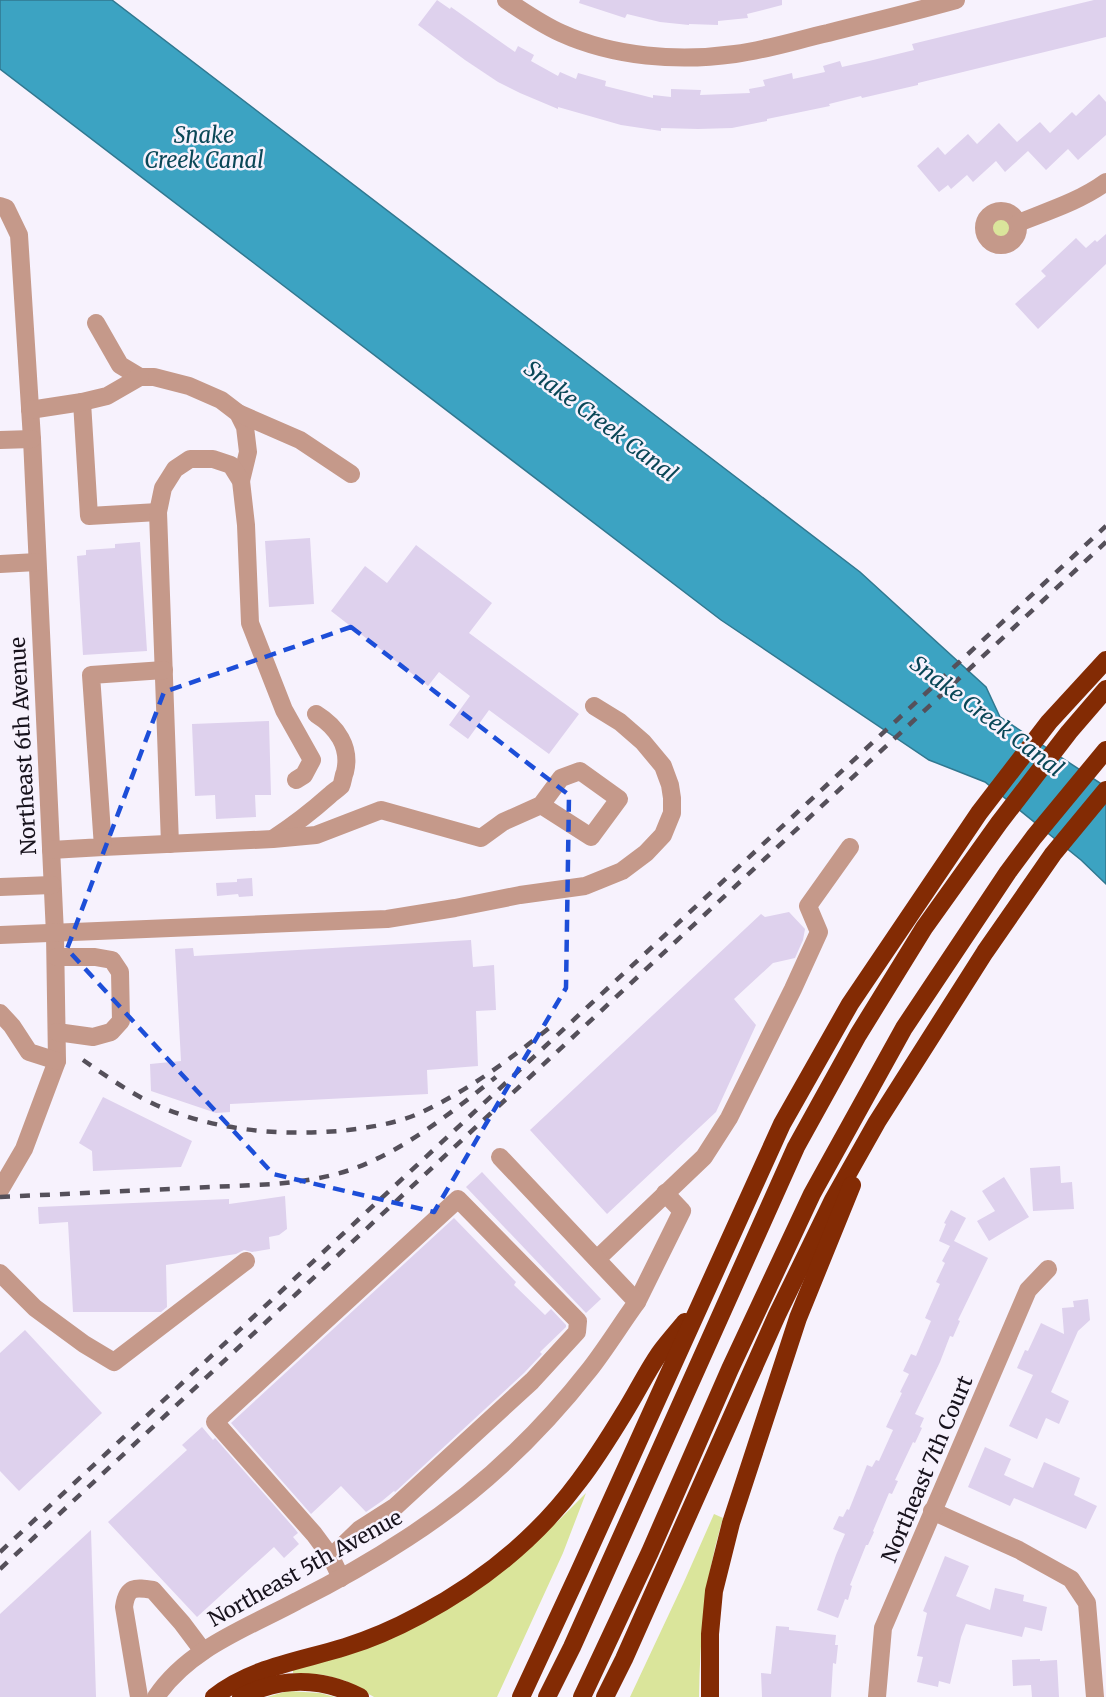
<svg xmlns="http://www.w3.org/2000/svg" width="1106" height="1697" viewBox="0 0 1106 1697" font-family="Merriweather,serif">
<rect width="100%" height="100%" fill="#f7f2fd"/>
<g fill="#dae59b">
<circle cx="1002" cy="227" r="10"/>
<path d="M586 1493 563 1553 497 1697H374L346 1681 324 1675 293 1673V1668L348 1655 557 1522Z"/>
<path d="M714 1514 723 1518C705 1577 700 1636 699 1697H630L684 1582Z"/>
<path d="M288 1691 320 1693 335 1697H267Z"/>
</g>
<path fill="#3ca3c2" stroke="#317890" stroke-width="1.5" d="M0 0H112L860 572 986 687 1000 717 1106 787V884L1081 860 985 782 929 760 721 620 0 69Z"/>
<g fill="#ded1ed">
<path d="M437 0 450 9 451 7 515 52 518 46 534 55 531 61 558 76 560 72 576 79 578 73 606 81 605 86 653 98V95L671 97V89L701 90 700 95 750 93 749 89 765 86 763 80 792 73 793 79 825 72 823 66 840 61 842 67 869 61 914 50 912 44 1094 0H1106V37L918 83V85L862 98 861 96 829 104 830 106 767 119V121L732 128 698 129 661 128V131L621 125 558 107V109L520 93 498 82 465 60 418 25Z"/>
<path d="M580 0H782V5L747 14 748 18 718 21V25L689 24V25L660 22 627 14 625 18 579 3Z"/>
<path d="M1099 94 1106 102V135L1078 160 1068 149 1046 170 1028 151 1005 172 996 161 973 182 967 175 951 189 948 185 939 192 917 166 938 147 945 155 968 134 977 144 999 123 1017 142 1040 122 1050 133 1072 112 1076 116Z"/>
<path d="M1106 234V264L1038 329 1015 304 1046 276 1041 271 1076 238 1086 248 1095 240 1097 242Z"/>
<path d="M310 538 314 604 269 607 265 541Z"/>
<path d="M140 542 147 651 83 655 77 556 86 555V550L115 548V544Z"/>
<path d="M416 545 492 603 469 633 579 714 549 754 489 710 468 739 449 725 470 696 439 672 428 686 331 611 365 566 387 583Z"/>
<path d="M269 721 271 795H255L256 817 216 819 215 795 195 796 192 724Z"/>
<path d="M252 878 253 896 239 897 238 894 217 896 216 883 237 882V879Z"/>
<path d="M789 912 805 929 803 940 795 958 773 963 734 999 756 1025 716 1112 607 1214 530 1130 761 914 765 917Z"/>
<path d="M471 940 473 967 494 965 496 1010 476 1011 478 1066 427 1070 428 1094 230 1104V1112L216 1113 151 1091 150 1064 181 1061 175 949 193 948 194 956Z"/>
<path d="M103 1097 192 1141 181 1167 93 1171 92 1151 79 1143Z"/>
<path d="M1060 1166 1061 1183 1072 1182 1074 1209 1033 1211 1030 1168Z"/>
<path d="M482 1172 601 1299 586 1313 466 1187Z"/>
<path d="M1004 1177 1029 1217 989 1241 977 1221 995 1211 982 1191Z"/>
<path d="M285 1196 287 1229 279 1235 269 1237 270 1249 252 1252 244 1250 236 1254 166 1265 167 1307 161 1312H73L68 1222 39 1224 38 1207 229 1199V1204Z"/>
<path d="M951 1210 966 1218 954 1241 988 1258 958 1320 960 1321 953 1337 950 1336 940 1362 915 1414 924 1418 920 1427 922 1428 915 1443 913 1442 895 1480 898 1481 892 1494 889 1493 873 1531 874 1532 868 1545H866L850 1585 852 1586 848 1600 845 1599 838 1618 817 1610 836 1555 845 1534 833 1529 839 1516 843 1517 847 1509 849 1510 867 1465 872 1467 876 1460 879 1461 893 1430 886 1427 902 1393 900 1392 909 1374 903 1371 911 1354 916 1356 931 1321 925 1318 940 1284 936 1282 945 1263 942 1261 950 1246 939 1241 946 1224 944 1223Z"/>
<path d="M454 1218 516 1282 514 1285 545 1315 551 1309 566 1325V1327L540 1352 542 1354 524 1373 395 1492 394 1491 382 1501 366 1512 341 1486 311 1514 231 1423Z"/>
<path d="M1088 1299 1090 1320 1078 1331 1051 1392 1069 1401 1059 1424 1046 1418 1037 1439 1009 1426 1033 1375 1017 1368 1025 1350 1028 1351 1041 1323 1064 1334 1062 1308 1074 1307 1073 1301Z"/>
<path d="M25 1330 102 1413 19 1491 0 1471V1353Z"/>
<path d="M202 1427 213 1440 215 1438 295 1529 298 1533 293 1537 299 1544 284 1558 274 1547 197 1617 108 1522 187 1450 182 1445Z"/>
<path d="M985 1447 1011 1459 1004 1475 1033 1488 1044 1462 1080 1478 1074 1495 1097 1506 1086 1529 1014 1498 1010 1506 968 1487Z"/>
<path d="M91 1530 96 1697H0V1614Z"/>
<path d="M945 1556 969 1566 956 1596 990 1610 995 1588 1024 1595 1023 1601 1047 1607 1042 1631 1025 1627 1022 1637 966 1624 961 1637 950 1684 939 1681 938 1687 917 1682 923 1657 917 1656 927 1613 923 1611Z"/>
<path d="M776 1626 789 1627V1630L836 1635 835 1645H838L836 1664 833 1663 831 1697H762L761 1673 771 1674Z"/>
<path d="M1040 1659V1661L1057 1660 1059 1697H1032L1031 1685 1013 1686 1012 1660Z"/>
</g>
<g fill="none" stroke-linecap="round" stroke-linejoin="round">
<g stroke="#c5998a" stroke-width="18">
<path d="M506 0C524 12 541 24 561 33 614 57 678 62 735 54 766 50 797 40 828 33 871 22 913 12 956 0"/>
<path d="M0 206 6 208 19 235 32 439 55 934 57 1061 24 1149 0 1190"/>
<circle cx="1001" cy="228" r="17"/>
<path d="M1018 223C1048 211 1080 201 1106 182"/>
<path d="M96 323 120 365 140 377H154L189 386 221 400 238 413 245 427 248 452 241 481"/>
<path d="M82 402 89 516 158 512"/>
<path d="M30 410 82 402 107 396 140 377"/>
<path d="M238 413 300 440 351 474"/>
<path d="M0 440 32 439"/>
<path d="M0 564 37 562"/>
<path d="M274 838C294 825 312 811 330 795 333 792 338 789 341 786 343 782 343 776 345 772 351 747 337 727 316 714"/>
<path d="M170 844 158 512 163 488 175 469 190 459H213L231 465 241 481 246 525 250 623 284 710 312 760 304 775 296 780"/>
<path d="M103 847 273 839 316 835 381 810 481 838 503 822 541 805 591 837 619 799 580 771 561 778 541 805"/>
<path d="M51 850 103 847 91 675 164 670"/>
<path d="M0 887 52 885"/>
<path d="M0 935 387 919 455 908 520 895 585 886 622 871 646 853 663 835 672 813V798L670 785 663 766 643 742 620 722 594 706"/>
<path d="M56 957H95L112 960 120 972 121 1021 111 1032 93 1037 57 1032"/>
<path d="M0 1013 12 1026 29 1052 57 1061"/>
<path d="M597 1259 704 1157 729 1118 793 989 819 932 808 906 850 847"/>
<path d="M0 1273 35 1308 84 1344 114 1362 246 1261"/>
<path d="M637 1302 682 1211 665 1193"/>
<path d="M932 1511 1019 1550 1071 1579 1087 1603 1095 1697"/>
<path d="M331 1557 314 1534 215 1422 458 1199 578 1321 577 1332 532 1381 396 1506 360 1529 331 1557 341 1578"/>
<path d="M139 1697 124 1607C127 1586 135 1587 153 1590L182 1623 203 1651"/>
<path d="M156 1697C189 1648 247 1628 297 1601 335 1582 372 1561 407 1538 477 1493 539 1434 590 1369 607 1347 621 1324 637 1302L500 1157"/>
<path d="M877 1697 883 1628 1028 1290 1048 1269"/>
</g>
<g stroke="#832b04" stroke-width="18">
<path d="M214 1697C252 1667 300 1661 345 1647 371 1639 396 1628 420 1615 482 1582 537 1538 579 1481 595 1460 610 1436 624 1413 636 1394 646 1373 659 1354 667 1343 676 1333 685 1322"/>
<path d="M241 1697C280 1677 321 1677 360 1697"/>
<path d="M521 1697 579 1572 782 1124 850 1004 979 813 1049 722 1106 660"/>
<path d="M547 1697 572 1647 796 1147 858 1035 924 928 999 823 1069 732 1106 689"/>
<path d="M582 1697 650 1552 730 1369 812 1194 904 1028 1008 872 1034 837 1106 750"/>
<path d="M605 1697 624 1659 777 1315 833 1200 877 1122 985 952 1053 854 1106 790"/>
<path d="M710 1697V1634L714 1591 731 1523 798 1318 852 1185"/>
</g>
<g stroke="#55505a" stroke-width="4.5" stroke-dasharray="10 10" stroke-linecap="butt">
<path d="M83 1060C106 1076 130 1093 156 1105 214 1130 276 1136 339 1131 366 1128 397 1124 422 1112 471 1089 513 1057 554 1024"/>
<path d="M0 1197 275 1184C307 1181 340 1176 370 1162 416 1141 456 1109 496 1077"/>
<path d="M0 1552 1106 526"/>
<path d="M0 1569 1106 542"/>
</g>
</g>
<path fill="none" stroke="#1d4ed8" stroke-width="4.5" stroke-dasharray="12 8" stroke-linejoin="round" d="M351 627 569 795 566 988 434 1212 273 1174 67 949 164 692Z"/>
<g text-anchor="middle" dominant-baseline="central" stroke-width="5" stroke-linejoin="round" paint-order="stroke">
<g font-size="21" fill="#18131d" stroke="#f7f2fd">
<text transform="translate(23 746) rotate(-93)">Northeast 6th Avenue</text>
<text transform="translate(927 1469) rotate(-67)">Northeast 7th Court</text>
<text transform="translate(305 1568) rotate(-29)">Northeast 5th Avenue</text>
</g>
<g font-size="22" font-style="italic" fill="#0a4757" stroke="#f7f2fd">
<text x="204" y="135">Snake<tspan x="204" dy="25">Creek Canal</tspan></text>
<text transform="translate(601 421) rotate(37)">Snake Creek Canal</text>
<text transform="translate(987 716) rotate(37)">Snake Creek Canal</text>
</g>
</g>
</svg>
